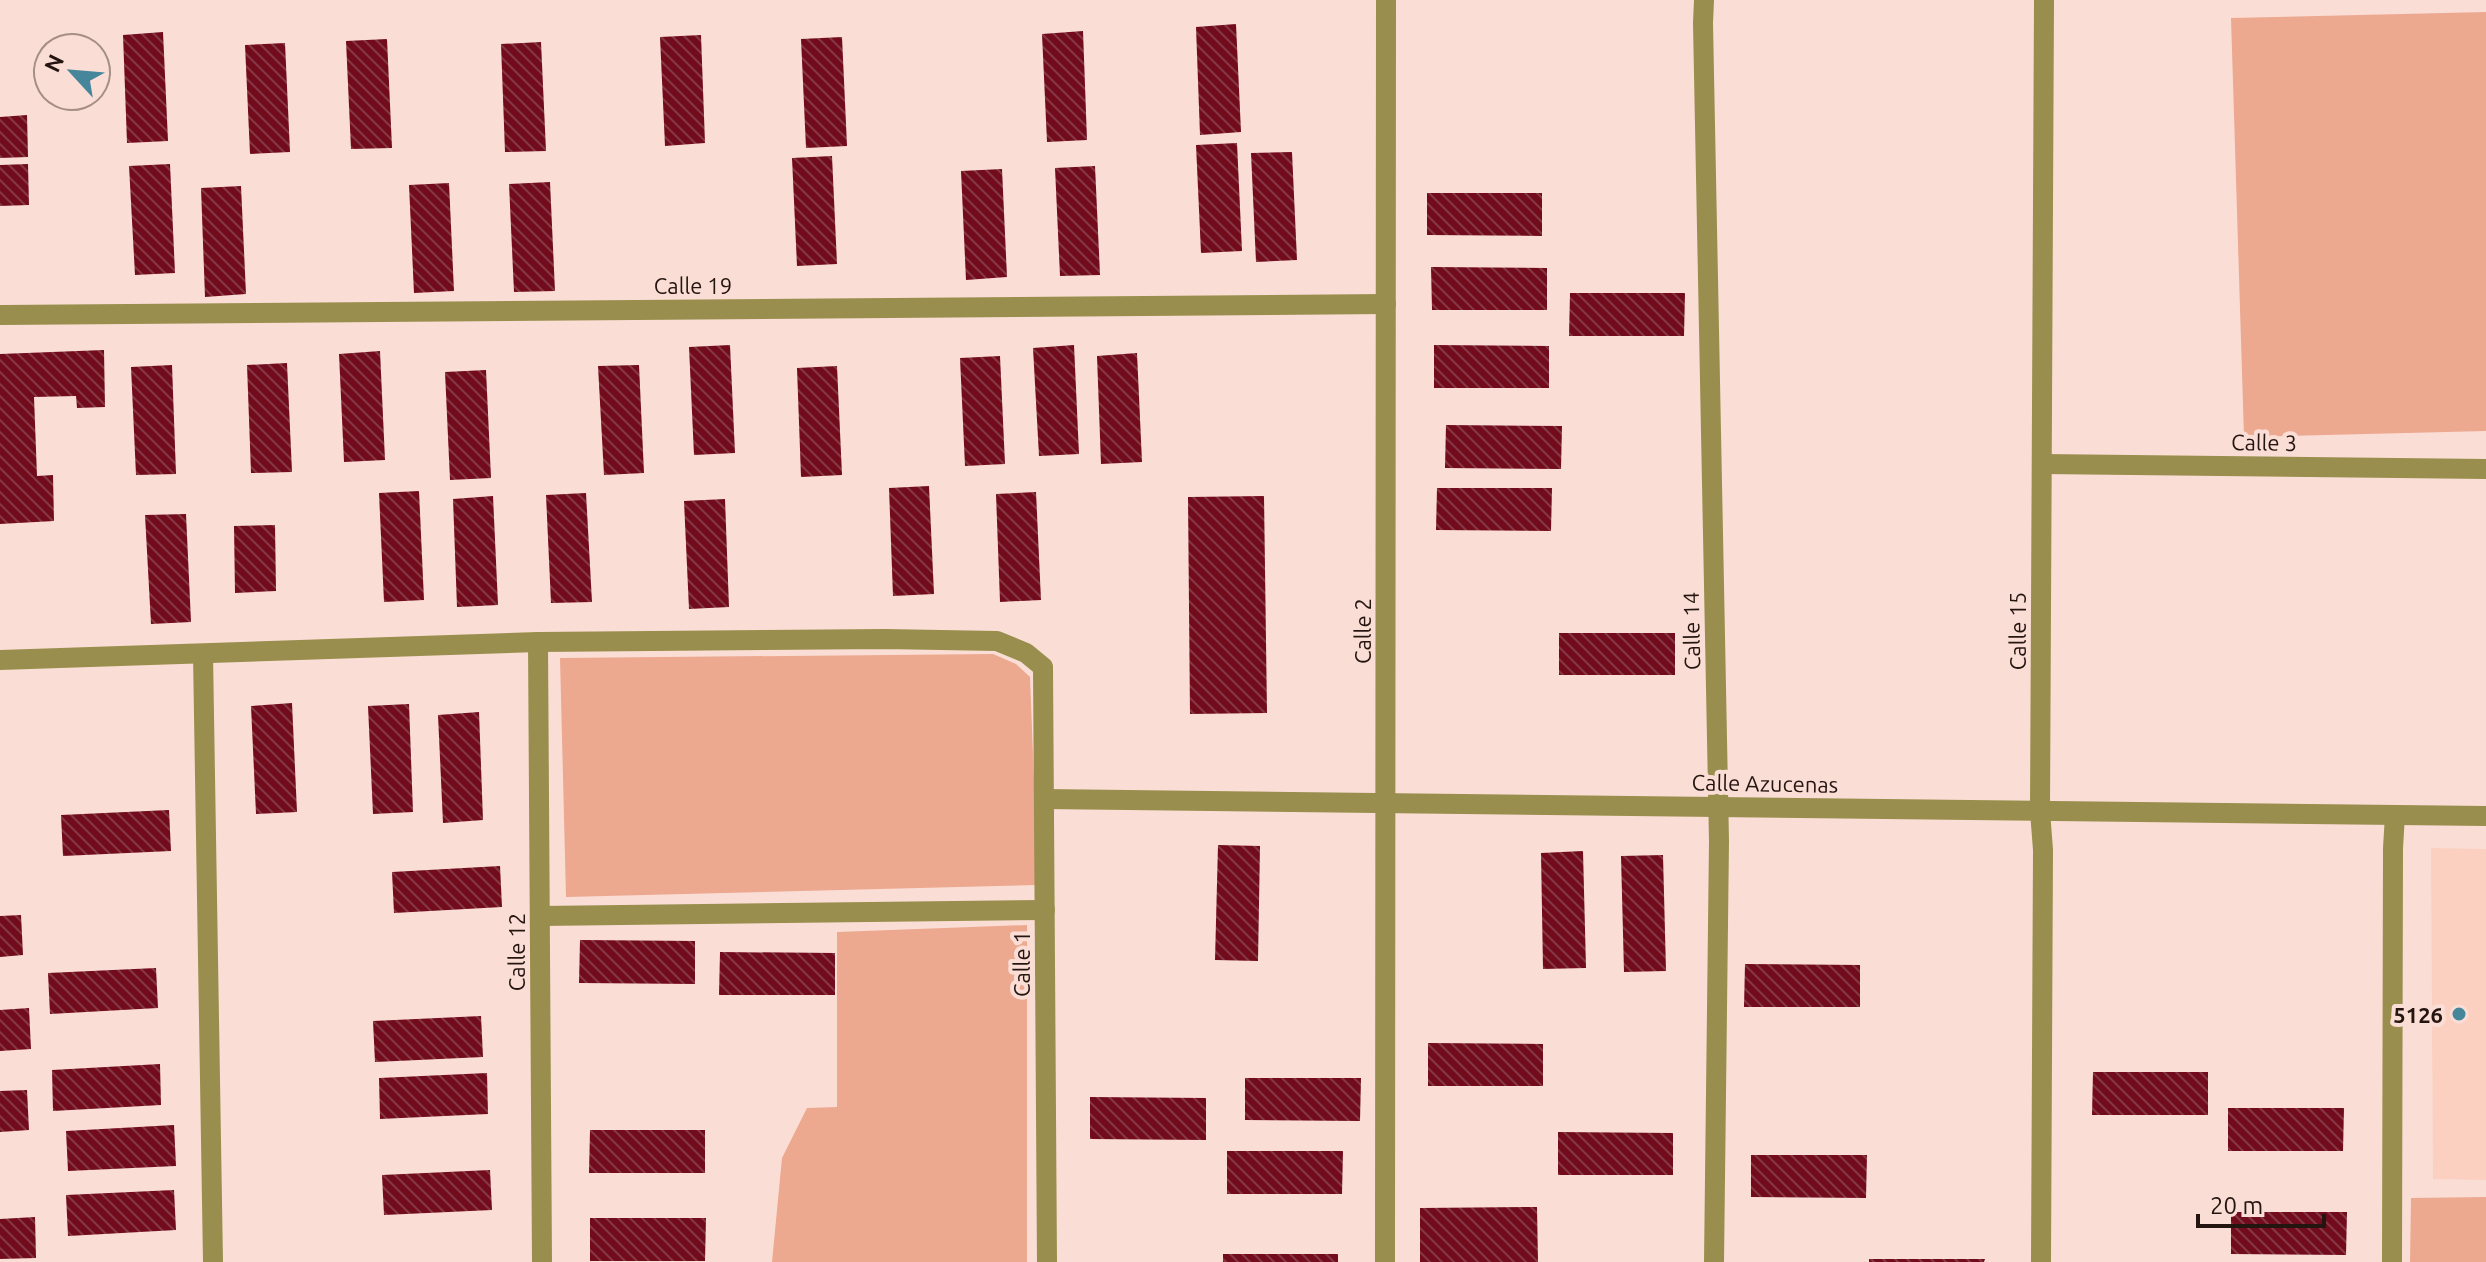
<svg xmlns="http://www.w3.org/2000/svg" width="2486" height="1262" viewBox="0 0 2486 1262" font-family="Ubuntu,sans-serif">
<defs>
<pattern id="building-back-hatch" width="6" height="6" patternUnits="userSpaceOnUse" patternTransform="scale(2)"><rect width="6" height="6" fill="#720c1d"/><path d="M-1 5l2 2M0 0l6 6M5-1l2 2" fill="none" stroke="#853744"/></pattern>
</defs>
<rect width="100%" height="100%" fill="#faded5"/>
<path fill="#fbd0c1" d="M2431 848 2486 849V1180L2433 1179Z"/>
<g fill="#eda890">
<path d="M2486 12V431L2244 437 2231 18Z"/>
<path d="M993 654 1016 664 1030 677 1038 885 566 897 560 658Z"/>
<path d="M1027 925V1262H772L782 1158 807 1108 837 1107V932Z"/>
<path d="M2486 1197V1262H2410L2411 1198Z"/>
</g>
<g fill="url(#building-back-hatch)">
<path d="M1236 24 1241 132 1200 135 1196 27Z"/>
<path d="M1083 31 1087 140 1047 142 1042 34Z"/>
<path d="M163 32 168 141 127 143 123 35Z"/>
<path d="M701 35 705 143 665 146 660 37Z"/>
<path d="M842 37 847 146 806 148 801 39Z"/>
<path d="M387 39 392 148 351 149 346 41Z"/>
<path d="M541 42 546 151 505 152 501 44Z"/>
<path d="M285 43 290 152 250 154 245 45Z"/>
<path d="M27 115 28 157 0 158V117Z"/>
<path d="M1237 143 1242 251 1201 253 1196 145Z"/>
<path d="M1292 152 1297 260 1256 262 1251 153Z"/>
<path d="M832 156 837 264 797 266 792 158Z"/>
<path d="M28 164 29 205 0 206V165Z"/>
<path d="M170 164 175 273 135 275 129 166Z"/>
<path d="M1095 166 1100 275 1060 276 1055 168Z"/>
<path d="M1002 169 1007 277 966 280 961 171Z"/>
<path d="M550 182 555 291 514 292 509 184Z"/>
<path d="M449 183 454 291 414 293 409 185Z"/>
<path d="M241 186 246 294 205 297 201 188Z"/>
<path d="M1427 193H1542V236L1427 235Z"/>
<path d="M1431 267 1547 268V310H1432Z"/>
<path d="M1570 293H1685L1684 336H1569Z"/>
<path d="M730 345 735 453 694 455 689 347Z"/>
<path d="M1074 345 1079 454 1039 456 1033 348Z"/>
<path d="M1434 345 1549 346V388H1434Z"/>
<path d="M104 350 105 407 77 408 76 396 34 397 37 476 53 475 54 521 0 524V354Z"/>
<path d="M380 351 385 460 344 462 339 354Z"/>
<path d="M1137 353 1142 462 1101 464 1097 356Z"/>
<path d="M1000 356 1005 464 965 466 960 358Z"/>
<path d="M287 363 292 472 251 473 247 365Z"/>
<path d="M172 365 176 474 136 475 131 367Z"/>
<path d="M639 365 644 473 604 475 598 366Z"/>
<path d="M837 366 842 475 801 477 797 368Z"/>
<path d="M486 370 491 478 450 480 445 372Z"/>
<path d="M1446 425 1562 426 1561 469 1445 468Z"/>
<path d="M929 486 934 594 893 596 889 488Z"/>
<path d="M1437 488H1552L1551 531 1436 530Z"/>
<path d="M419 491 424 600 384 602 379 493Z"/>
<path d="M1036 492 1041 600 1000 602 996 494Z"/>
<path d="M586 493 592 602 551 603 546 495Z"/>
<path d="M493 496 498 605 457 607 453 499Z"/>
<path d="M1264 496 1267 713 1190 714 1188 497Z"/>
<path d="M725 499 729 607 689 609 684 501Z"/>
<path d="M186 514 191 622 151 624 145 515Z"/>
<path d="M275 525 276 591 235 593 234 526Z"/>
<rect x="1559" y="633" width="116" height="42"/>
<path d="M292 703 297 812 256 814 251 706Z"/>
<path d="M409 704 413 812 373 814 368 706Z"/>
<path d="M479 712 483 820 443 823 438 715Z"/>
<path d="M169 810 171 851 63 856 61 815Z"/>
<path d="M1218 845 1260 846 1258 961 1215 960Z"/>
<path d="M1583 851 1586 968 1543 969 1541 853Z"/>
<path d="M1663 855 1666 971 1624 972 1621 856Z"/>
<path d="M500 866 502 907 394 913 392 872Z"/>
<path d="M21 915 23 955 0 957V916Z"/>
<path d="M580 940 695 941V984L579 983Z"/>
<path d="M720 952 835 953V995H719Z"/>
<path d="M1745 964 1860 965V1007H1744Z"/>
<path d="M156 968 158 1008 50 1014 48 973Z"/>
<path d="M29 1008 31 1049 0 1051V1010Z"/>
<path d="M481 1016 483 1057 375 1062 373 1021Z"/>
<path d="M1428 1043 1543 1044V1086H1428Z"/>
<path d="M160 1064 161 1105 53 1111 52 1070Z"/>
<path d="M2093 1072H2208V1115H2092Z"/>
<path d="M487 1073 488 1114 380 1119 379 1078Z"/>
<path d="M1245 1078H1361L1360 1121 1245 1120Z"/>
<path d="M27 1090 29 1130 0 1132V1091Z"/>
<path d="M1090 1097 1206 1098V1140L1090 1139Z"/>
<path d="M2228 1108H2344L2343 1151H2228Z"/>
<path d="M174 1125 176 1166 68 1171 66 1131Z"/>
<path d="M590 1130H705V1173H589Z"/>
<path d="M1558 1132 1673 1133V1175H1558Z"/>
<path d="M1227 1151H1343L1342 1194H1227Z"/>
<path d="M1751 1155H1867L1866 1198 1751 1197Z"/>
<path d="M490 1170 492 1210 384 1215 382 1175Z"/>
<path d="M174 1190 176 1230 68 1236 66 1195Z"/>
<path d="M1537 1207 1538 1262H1420V1208Z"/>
<path d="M2231 1212H2347L2346 1255 2231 1254Z"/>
<path d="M35 1217 36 1258 0 1259V1219Z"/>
<path d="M590 1218H706L705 1261H590Z"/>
<rect x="1223" y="1254" width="115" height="8"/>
<path d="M1869 1259H1985L1984 1262H1869Z"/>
</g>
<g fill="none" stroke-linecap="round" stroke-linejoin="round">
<g stroke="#998e4d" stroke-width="20">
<path d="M1704 0 1703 23 1719 841 1714 1262"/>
<path d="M0 315 1386 304"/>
<path d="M2042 464 2486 469"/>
<path d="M538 642 542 1262"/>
<path d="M203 654 213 1262"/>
<path d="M0 660 538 642 885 639 997 641 1026 653 1043 667 1047 1262"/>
<path d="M1044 799 2486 816"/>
<path d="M540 916 1045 910"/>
<path d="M1385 1262 1386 0"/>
<path d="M2041 1262 2043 850 2040 811 2044 0"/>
<path d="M2392 1262 2393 848 2395 815"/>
</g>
</g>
<circle fill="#46869a" stroke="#faded5" stroke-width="3" cx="2459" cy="1014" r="8"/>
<g text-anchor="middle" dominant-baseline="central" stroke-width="8" stroke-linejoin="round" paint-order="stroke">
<g font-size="22" fill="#251510" stroke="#faded5">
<text x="693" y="285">Calle 19</text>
<text transform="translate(2264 442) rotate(1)">Calle 3</text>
<text transform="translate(1362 631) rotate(-90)">Calle 2</text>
<text transform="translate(1691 631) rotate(-91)">Calle 14</text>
<text transform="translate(2017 631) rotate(-90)">Calle 15</text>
<text transform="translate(1765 783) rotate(1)">Calle Azucenas</text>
<text transform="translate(516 952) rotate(-90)">Calle 12</text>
<text transform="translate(1021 964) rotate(-90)">Calle 1</text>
</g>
<g font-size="22" font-weight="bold" fill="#251510" stroke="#faded5" text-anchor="end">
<text x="2443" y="1014">5126</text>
</g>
</g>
<g transform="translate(72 72) rotate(296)"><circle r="38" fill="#faded5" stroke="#a58e86" stroke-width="2"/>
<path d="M0-6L14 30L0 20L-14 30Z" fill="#46869a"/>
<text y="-12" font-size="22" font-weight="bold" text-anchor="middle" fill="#251510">N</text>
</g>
<path d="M2198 1214v12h126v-12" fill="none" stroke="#251510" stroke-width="4"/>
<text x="2210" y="1214" font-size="24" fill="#251510" stroke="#faded5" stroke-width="6" paint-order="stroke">20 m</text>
</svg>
